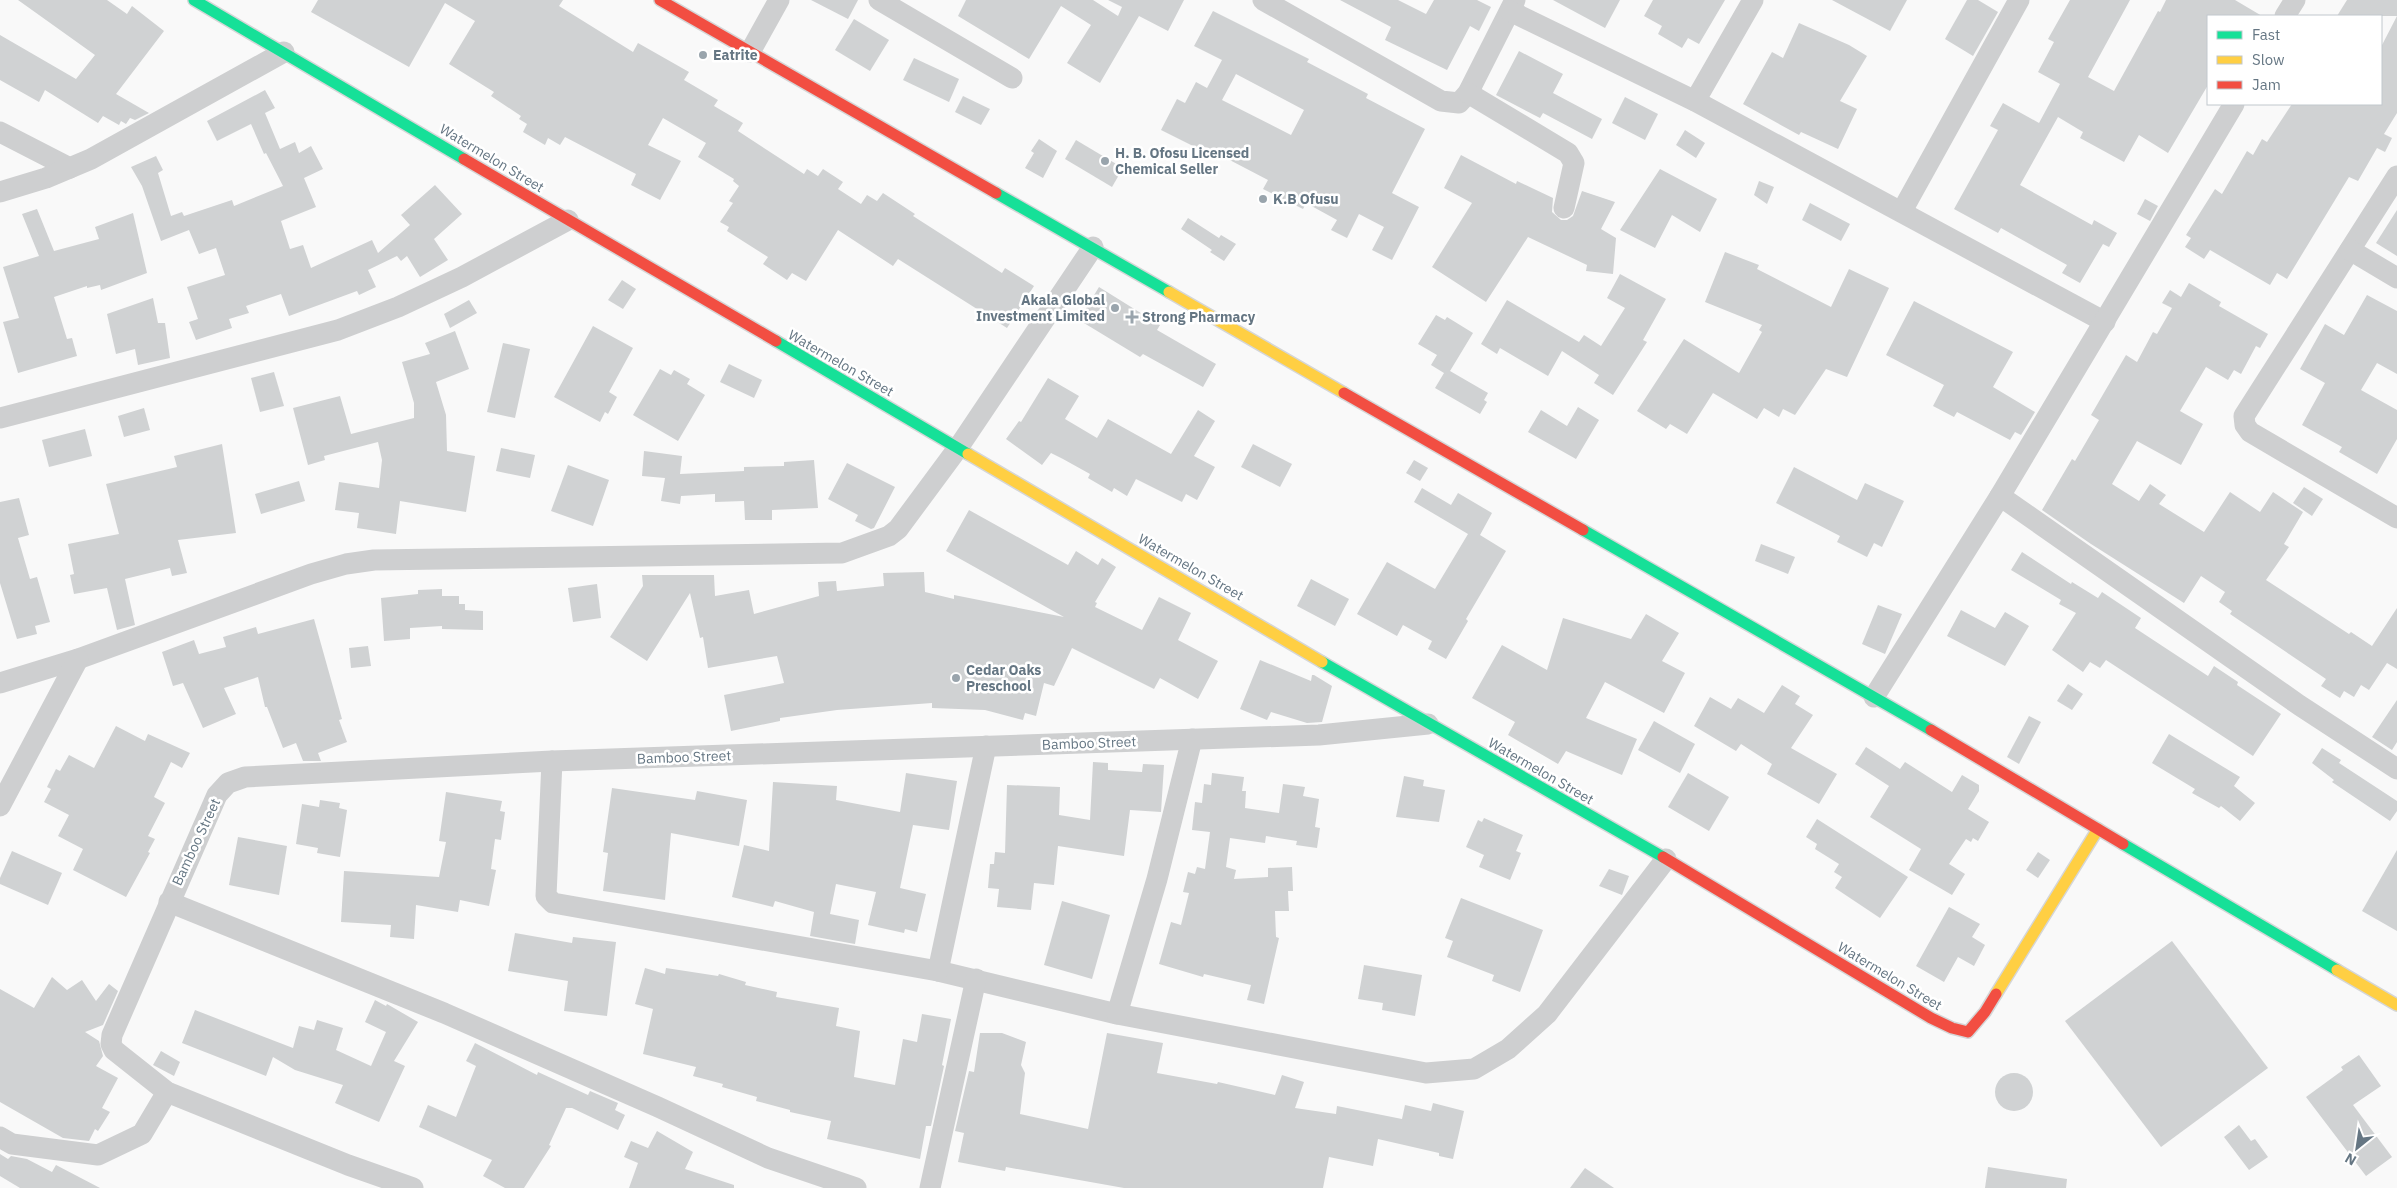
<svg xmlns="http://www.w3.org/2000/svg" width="2397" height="1188" viewBox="0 0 2397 1188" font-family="'IBM Plex Sans',sans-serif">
<rect width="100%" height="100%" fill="#f9f9f9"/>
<g fill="#d0d2d3" fill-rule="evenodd">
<path d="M18 0H107L127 14 132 6 164 31 116 94 149 113 135 120 130 118 126 124 121 121 119 125 103 116 98 123 45 90 39 102 0 80V35L76 79 95 55Z"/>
<path d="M318 0H563L559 6 633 52 638 43 689 72 684 80 718 100 714 106 743 123 738 131 804 174 807 169 818 176 823 169 843 182 838 189 861 204 867 195 877 201 883 193 915 214 913 216 1002 273 1005 268 1034 286 1007 328 898 259 893 266 838 230 806 281 792 273 787 280 763 264 768 257 727 231 729 227 720 222 733 203 729 201 739 186 733 181 734 179 698 157 706 143 663 118 648 145 681 161 660 200 631 185 636 174 565 137 560 145 548 138 545 145 523 132 527 124 519 119 521 116 491 96 494 92 449 64 475 21 445 3 409 67 311 12Z"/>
<path d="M811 0H858L848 19Z"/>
<path d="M966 0H1093L1118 16 1122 7 1108 0H1184L1168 31 1139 16 1100 83 1067 63 1091 25 1061 6 1029 59 958 16Z"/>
<path d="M1340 0H1398L1426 14 1434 0H1477L1491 7 1479 31 1470 26 1447 70 1385 40 1391 27Z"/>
<path d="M1553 0H1620L1605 28Z"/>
<path d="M1653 0H1725L1699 44 1688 38 1682 48 1658 34 1662 26 1644 16Z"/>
<path d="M1832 0H1907L1890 31Z"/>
<path d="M1967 0H1978L1998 12 1973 56 1945 39Z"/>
<path d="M2070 0H2130L2088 77 2114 91 2158 11 2160 12 2166 0H2235L2262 16H2208V85L2168 153 2139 135 2124 162 2080 138 2083 132 2058 117 2020 185 2092 225 2094 220 2117 233 2109 247 2103 244 2080 283 2062 273 2067 265 2001 228 1998 233 1954 209 1998 130 1990 126 2003 103 2039 123 2060 84 2038 72 2054 42 2048 39Z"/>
<path d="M2347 0H2397V113L2384 134 2392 138 2385 152 2377 148 2358 181 2349 177 2287 279 2277 273 2270 285 2210 250 2204 259 2185 247 2191 238 2186 235 2215 189 2222 194 2247 151 2253 155 2262 139 2267 142 2292 104H2381V47L2397 16H2337Z"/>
<path d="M1213 11 1309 59 1307 62 1368 94 1366 98 1425 129 1392 193 1419 207 1392 260 1372 250 1384 227 1359 214 1347 238 1331 230 1337 220 1306 203 1303 209 1263 189 1268 180 1199 144 1197 148 1161 130 1177 99 1185 103 1196 82 1207 88 1222 60 1194 46ZM1236 74 1304 110 1291 135 1222 100Z"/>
<path d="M854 19 889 40 870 71 835 50Z"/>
<path d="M1799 23 1849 45 1867 56 1840 101 1857 109 1838 149 1801 132 1799 135 1743 104 1772 52 1783 58Z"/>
<path d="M1519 51 1563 74 1553 93 1602 119 1592 139 1543 113 1540 118 1496 95Z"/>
<path d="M914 58 959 79 949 102 903 80Z"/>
<path d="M265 90 275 108 265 113 280 149 295 142 299 153 311 146 323 169 304 178 316 207 281 221 290 249 303 245 311 268 372 240 378 253 410 225 401 215 435 185 462 214 434 239 448 260 420 277 407 256 401 261 397 256 368 270 376 287 359 295 357 291 289 316 281 294 246 306 249 313 229 319 232 328 196 340 189 322 198 319 187 287 225 275 216 248 199 254 189 230 161 241 142 186 131 167 156 156 163 170 158 173 171 216 182 212 184 216 232 200 234 206 283 186 266 153 264 154 251 124 217 141 207 121Z"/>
<path d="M963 96 990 109 981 125 955 112Z"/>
<path d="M1625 97 1658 114 1645 140 1612 123Z"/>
<path d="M1685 130 1705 143 1696 158 1676 145Z"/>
<path d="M1039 139 1057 151 1043 178 1025 168 1034 153 1031 151Z"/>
<path d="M1076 140 1123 168 1112 187 1065 159Z"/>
<path d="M1461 155 1516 184 1517 181 1553 198 1552 212 1561 220H1567L1573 216 1582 191 1615 202 1601 229 1616 238 1613 274 1586 271 1587 265 1528 237 1486 302 1432 267 1472 203 1444 188Z"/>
<path d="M1660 169 1717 199 1700 232 1672 215 1655 248 1620 230Z"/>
<path d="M1759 181 1774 187 1767 204 1754 195Z"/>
<path d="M2145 199 2158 206 2150 221 2137 214Z"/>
<path d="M1810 203 1850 224 1841 241 1802 220Z"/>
<path d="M37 209 54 251 99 239 95 227 133 213 147 273 101 290 100 285 87 288V286L54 297 67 339 72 338 77 356 18 373 3 322 19 318 3 267 39 256 22 214Z"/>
<path d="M2397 210V256L2376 243Z"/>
<path d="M1188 218 1219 238 1221 235 1236 244 1224 261 1210 252 1212 250 1181 229Z"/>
<path d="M1725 252 1759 265 1757 269 1831 307 1849 269 1889 288 1847 377 1826 369 1795 415 1783 409 1779 417 1764 408 1757 419 1713 393 1687 434 1670 424 1666 429 1637 411 1684 339 1739 373 1762 332 1759 330 1762 325 1705 302Z"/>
<path d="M1620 274 1666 299 1643 340 1647 342 1613 395 1594 383 1599 375 1562 351 1548 376 1500 348 1497 354 1481 344 1507 300 1579 342 1584 335 1601 346 1625 308 1607 298Z"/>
<path d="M622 280 636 289 623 309 608 300Z"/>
<path d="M2189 283 2221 302 2219 306 2268 334 2260 348 2256 346 2241 374 2234 370 2228 380 2206 367 2180 411 2203 424 2181 465 2137 441 2112 484 2139 501 2150 484 2166 495 2159 504 2204 532 2230 492 2260 512 2273 492 2303 512 2284 544 2289 547 2266 580 2349 634 2351 632 2372 646 2397 608V669L2387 663 2369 690 2361 685 2354 697 2344 691 2340 698 2321 686 2326 679 2230 614 2232 611 2219 602 2225 592 2201 576 2184 603 2091 544 2042 510 2072 459 2075 461 2099 420 2091 415 2126 355 2137 362 2153 332 2157 334 2172 308 2162 303 2170 290 2181 297Z"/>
<path d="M1099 287 1160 325 1157 330 1216 364 1203 387 1143 354 1140 357 1079 320Z"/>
<path d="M2367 295 2397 311V374L2377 363 2361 390 2397 410V439L2377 474 2339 452 2342 447 2302 425 2325 383 2300 369 2325 324 2344 335Z"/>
<path d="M153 298 158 323H165L170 358 138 365 135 349 116 354 107 314Z"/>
<path d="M469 300 477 313 450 328 444 314Z"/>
<path d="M1914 301 2013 352 1993 387 2035 412 2021 435 2015 432 2010 440 1957 412 1954 417 1933 406 1944 385 1886 355Z"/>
<path d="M1436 315 1445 320 1447 317 1473 333 1450 371 1488 393 1484 400 1487 402 1480 414 1435 388 1444 373 1431 365 1437 355 1418 344Z"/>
<path d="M593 326 633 348 609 392 617 397 608 414 605 412 600 422 554 397Z"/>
<path d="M455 331 469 369 436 382 446 415 447 451 475 456 466 512 400 501 396 534 357 528 359 513 335 510 339 482 379 488 382 460 378 442 324 456 325 460 308 465 293 408 340 396 351 434 414 418V403L402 362 430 354 425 343Z"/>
<path d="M503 343 530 349 515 418 487 412Z"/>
<path d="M729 364 762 380 754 398 720 382Z"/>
<path d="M660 369 671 375 674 370 690 379 687 384 705 395 678 441 633 415Z"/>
<path d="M274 372 284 406 260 412 251 378Z"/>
<path d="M1048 378 1079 396 1065 419 1097 438 1108 419 1171 454 1198 410 1215 421 1194 456 1215 467 1197 500 1186 494 1182 502 1136 479 1127 496 1114 488 1112 492 1088 478 1090 474 1063 459 1051 453 1042 465 1006 439 1019 421 1021 422Z"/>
<path d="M1578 407 1599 420 1576 459 1528 432 1541 410 1567 426Z"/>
<path d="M144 408 150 430 124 437 118 416Z"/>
<path d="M85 429 92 456 49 467 42 440Z"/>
<path d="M222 444 236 533 178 540 187 573 172 576 170 568 125 579 135 625 117 630 107 588 74 594 70 575 74 574 68 544 119 534 106 484 177 467 174 456Z"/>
<path d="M1253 444 1292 464 1280 487 1241 467Z"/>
<path d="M501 448 535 455 530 478 496 471Z"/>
<path d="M644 451 682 456 680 474 744 471V467L784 466V462L814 460 818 508 772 510V520H745L744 501 715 502V494L681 496 680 504 661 501 665 478 642 476Z"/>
<path d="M1414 460 1428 468 1420 481 1406 473Z"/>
<path d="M847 463 895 487 874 528 871 529 855 521 858 515 828 499Z"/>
<path d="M568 465 609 480 593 526 551 511Z"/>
<path d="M1794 467 1857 500 1865 483 1904 501 1882 547 1874 543 1867 557 1837 542 1840 536 1776 503Z"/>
<path d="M299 481 305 501 261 514 255 494Z"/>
<path d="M2304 487 2323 499 2312 516 2293 503Z"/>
<path d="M1422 488 1451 505 1458 493 1492 513 1480 535 1506 551 1466 619 1468 621 1446 659 1428 649 1432 641 1403 625 1397 636 1357 614 1387 562 1435 589 1468 534 1414 502Z"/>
<path d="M19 498 29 535 18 538 30 579 37 577 50 622 35 626 37 634 17 639 0 583V502Z"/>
<path d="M969 510 1068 565 1076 551 1098 565 1102 558 1116 567 1095 602 1097 603 1095 607 1142 630 1159 597 1191 613 1178 640 1218 661 1198 699 1160 678 1154 689 1072 648 1054 686 1044 683 1036 716 1025 713 1023 720 985 710 932 708V703L837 710 780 718V721L731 731 724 695 784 683 777 656 708 668 703 637 700 638 690 593 647 661 610 637 643 586 642 575H714L715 596 749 590 754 614 819 596 818 582 836 581 837 591 884 586 883 573 924 572 925 592 954 599V595L1064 617 946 551Z"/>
<path d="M1761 544 1795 557 1788 574 1755 561Z"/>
<path d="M2022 552 2071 584 2072 582 2098 598 2102 592 2141 618 2135 628 2208 676 2214 666 2238 682 2237 685 2281 714 2253 756 2106 660 2100 668 2090 662 2083 672 2052 650 2076 613 2059 604 2061 600 2011 570Z"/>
<path d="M1311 579 1349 599 1335 626 1297 606Z"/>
<path d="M597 584 601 618 573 622 568 588Z"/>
<path d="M442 589V596H459V604H465V610L483 611V630L442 629V626L410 628V639L384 641 381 598 418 594V590Z"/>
<path d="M1878 605 1902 614 1885 654 1862 644Z"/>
<path d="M1961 610 1995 628 2005 612 2029 626 2005 666 1947 636Z"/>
<path d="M1646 614 1679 633 1662 661 1685 673 1664 713 1605 682 1586 718 1637 739 1622 775 1566 751 1558 764 1508 735 1515 722 1472 698 1502 645 1547 670 1563 618 1631 639Z"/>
<path d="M314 619 342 719 339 720 347 742 318 753 321 761H303L296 743 283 748 267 707H265L258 677 224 688 236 714 203 728 183 683 173 686 162 652 194 640 199 654 226 647 223 637 256 627 258 634Z"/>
<path d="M368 646 371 666 351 668 349 648Z"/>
<path d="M1260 660 1311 681 1312 675H1314L1332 686 1322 722 1307 723 1271 712 1267 720 1240 709Z"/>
<path d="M2068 684 2083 694 2072 710 2057 701Z"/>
<path d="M1782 685 1800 696 1795 704 1813 715 1791 748 1837 774 1819 804 1767 774 1772 764 1741 744 1736 751 1694 726 1710 697 1731 709 1738 698 1764 713Z"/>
<path d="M2397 700V742L2392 750 2372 737Z"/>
<path d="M2029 716 2041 722 2019 764 2007 757Z"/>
<path d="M1654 721 1695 744 1680 773 1638 750Z"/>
<path d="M116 726 145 741 148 734 190 753 182 768 171 762 154 797 165 803 148 836 155 839 148 852 150 853 126 897 73 870 83 849 58 836 69 815 44 802 51 789 47 787 56 769 60 771 69 755 94 768Z"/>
<path d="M2169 734 2240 777 2234 786 2255 803 2240 821 2221 806 2219 808 2192 793 2195 789 2152 763Z"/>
<path d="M1866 747 1900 769 1905 762 1952 792 1962 775 1979 785V791L1968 809 1989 822 1978 841 1973 838 1971 842 1966 839 1949 864 1965 874 1952 895 1909 870 1921 849 1870 817 1889 786 1855 764Z"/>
<path d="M2322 748 2341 760 2339 763 2397 801V811L2390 821 2332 782 2334 780 2312 763Z"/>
<path d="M1093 762 1108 763V770L1142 772 1143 764 1164 765 1161 812 1130 810 1124 856 1058 846 1054 885 1034 883 1031 910 997 907 999 889 988 888 990 864H994L995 852 1005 853 1007 785 1060 787 1059 815 1090 820Z"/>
<path d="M906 773 957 781 949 830 913 825 900 888 926 894 917 932 905 929 904 933 868 925 876 892 836 884 830 914 859 920 855 944 810 936 814 912 775 901 773 907 732 897 744 845 769 851 773 782 837 786 836 800 900 812Z"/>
<path d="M1212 773 1244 777 1242 791H1246L1245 808 1279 813 1283 784 1305 787 1303 796 1319 799 1315 827 1320 828 1317 848 1296 845 1297 841 1266 836 1265 843 1230 838 1226 867 1236 870 1234 879 1268 877V868L1292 867 1293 891H1288L1289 911H1275L1276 937 1279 938 1264 1004 1247 1000 1251 985 1204 974 1203 977 1159 964 1171 922 1181 925 1189 893 1183 892 1188 872 1195 874 1197 867 1205 869 1210 832 1192 830 1195 802 1202 803 1204 784 1211 785Z"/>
<path d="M1688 773 1729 797 1709 831 1668 807Z"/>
<path d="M1404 776 1424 780 1423 786 1445 790 1439 822 1396 817Z"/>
<path d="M612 788 695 800 697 791 747 800 739 846 671 833 665 900 603 891 608 853 603 852Z"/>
<path d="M446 792 502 801 500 811 505 812 501 840 495 839 491 869 496 870 489 906 460 900 458 912 416 905 414 939 390 937 391 925 341 922 344 871 439 877 446 842 439 841Z"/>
<path d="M320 800 340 803 339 808 347 810 340 857 317 853 318 848 296 844 302 804 319 807Z"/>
<path d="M1484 818 1523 835 1516 851 1521 853 1510 880 1479 867 1484 855 1466 847 1478 820 1482 822Z"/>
<path d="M1817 819 1908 877 1880 918 1835 888 1842 877 1834 872 1839 864 1815 849 1817 844 1806 837Z"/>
<path d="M238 837 287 846 279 895 229 885Z"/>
<path d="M2397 850V931L2362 911Z"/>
<path d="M12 851 62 873 48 905 0 884V878Z"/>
<path d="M2038 852 2050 860 2038 878 2026 870Z"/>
<path d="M1609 869 1629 876 1622 895 1599 886Z"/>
<path d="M1461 898 1543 930 1520 992 1492 981 1494 975 1447 957 1453 941 1445 938Z"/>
<path d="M1062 901 1110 915 1092 979 1044 965Z"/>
<path d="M1949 907 1980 924 1972 937 1985 945 1974 966 1958 957 1944 982 1916 966Z"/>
<path d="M515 933 572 943 573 937 616 942 607 1016 564 1011 568 981 508 971Z"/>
<path d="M2172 941 2268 1068 2161 1147 2065 1021Z"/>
<path d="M1364 965 1422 975 1415 1016 1382 1010 1383 1003 1358 999Z"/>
<path d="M645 968 665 974 666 968 718 976 719 974 746 982 745 985 777 992 776 997 839 1008 836 1026 860 1031 854 1077 895 1085 903 1039 917 1042 922 1014 951 1019 942 1065 944 1066 931 1126H926L920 1159 827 1139 831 1121 790 1112V1110L756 1101 757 1097 722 1087 723 1084 693 1076 696 1067 643 1054 653 1009 635 1004Z"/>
<path d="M52 977 67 990 82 980 96 1001 109 984 118 991 103 1025 85 1032 99 1041 103 1056 96 1066 118 1078 102 1108 110 1112 98 1131 95 1129 89 1141 63 1138 0 1102V989L34 1008Z"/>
<path d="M375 1000 386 1006 387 1004 418 1022 394 1061 405 1066 379 1122 335 1103 343 1085 295 1070 273 1057 266 1076 182 1043 195 1010 293 1048 299 1026 314 1030 317 1020 343 1028 336 1050 371 1066 386 1032 365 1022Z"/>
<path d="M980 1033H1002L1026 1042 1021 1065 1025 1073 1020 1114 1088 1129 1107 1033 1163 1043 1157 1073 1217 1084 1218 1082 1275 1095 1282 1075 1304 1082 1295 1108 1336 1114 1337 1106 1402 1119 1405 1105 1431 1111 1433 1103 1464 1111 1453 1159 1439 1156V1153L1378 1139 1373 1166 1329 1157 1323 1188H1124L1006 1167 1005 1171 958 1162 964 1133 955 1131 969 1071 974 1072Z"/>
<path d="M475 1043 537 1075 538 1072 588 1095 590 1091 618 1103 615 1110 625 1115 618 1130 572 1108H566L549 1145 551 1146 524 1188H505L483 1176 492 1160 419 1127 428 1105 456 1117 476 1066 466 1061Z"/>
<path d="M161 1051 180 1062 174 1076 153 1065Z"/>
<path d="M2359 1055 2381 1086 2353 1105 2392 1157 2366 1176 2306 1097 2343 1070 2341 1067Z"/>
<circle cx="2014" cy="1092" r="19"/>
<path d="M2239 1125 2251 1141 2255 1139 2268 1157 2249 1170 2224 1137Z"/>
<path d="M657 1131 693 1152 685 1169 734 1185V1188H629L638 1163 624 1157 631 1141 648 1148Z"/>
<path d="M0 1154 8 1159 11 1156 27 1159 52 1172 56 1165 100 1188H20L0 1176Z"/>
<path d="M1988 1167 2067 1179 2066 1188H1985Z"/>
<path d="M1585 1168 1614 1188H1570Z"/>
</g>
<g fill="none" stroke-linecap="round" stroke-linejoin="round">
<defs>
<g id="fast">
<path d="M194 0 464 159"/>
<path d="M996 193 1169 292"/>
<path d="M776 341 968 454"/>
<path d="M1583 530 1931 730"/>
<path d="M1322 662 1663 857"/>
<path d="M2123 844 2337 970"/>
</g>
<g id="slow">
<path d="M1169 292 1344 393"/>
<path d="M968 454 1322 662"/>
<path d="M2337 970 2397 1005"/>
<path d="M1996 994 2098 829"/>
</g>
<g id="jam">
<path d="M660 0 996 193"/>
<path d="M464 159 776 341"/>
<path d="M1344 393 1583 530"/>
<path d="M1931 730 2123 844"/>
<path d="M1663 857 1931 1018 1952 1028 1968 1032 1985 1012 1996 994"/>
</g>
</defs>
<use href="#fast" stroke="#d5d6d7" stroke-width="14"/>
<use href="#slow" stroke="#d5d6d7" stroke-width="14"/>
<use href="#jam" stroke="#d5d6d7" stroke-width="14"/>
<g stroke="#cecfd0" stroke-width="21">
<path d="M879 0 1012 78"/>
<path d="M1263 0 1441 101 1459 103 1468 93 1515 0"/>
<path d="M1510 11 1695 101 2105 322"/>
<path d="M2285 16 2295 0"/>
<path d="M750 52 779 0"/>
<path d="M1468 93 1568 153 1574 163 1564 208"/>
<path d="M1695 101 1753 0"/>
<path d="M0 132 70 168"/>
<path d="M2397 176 2244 416 2245 425 2250 432 2397 518"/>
<path d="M0 192 46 178 91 159 284 52"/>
<path d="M1902 211 2019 0"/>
<path d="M2350 250 2397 278"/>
<path d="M0 418 338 330 398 307 462 277 568 220"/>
<path d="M2000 496 2299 705 2397 769"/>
<path d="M0 683 78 659 311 574 346 564 374 560 842 553 889 536 898 529 958 448 1093 247"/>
<path d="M1874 697 2000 496 2234 104"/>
<path d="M552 761 546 896 553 903 938 971 1117 1014 1426 1073 1474 1069 1508 1049 1547 1014 1666 859"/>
<path d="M0 806 78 659"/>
<path d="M169 902 444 1013 658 1107 768 1158 856 1188"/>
<path d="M938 971 986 746"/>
<path d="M1117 1014 1157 879 1192 739"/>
<path d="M0 1137 12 1144 98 1155 142 1134 167 1092"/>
<path d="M413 1188 348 1165 167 1092 114 1050 111 1044 112 1035 217 795 228 783 245 777 552 761 1319 735 1428 724"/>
<path d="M930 1188 976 979"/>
</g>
<use href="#fast" stroke="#16e098" stroke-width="11"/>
<use href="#slow" stroke="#ffcf43" stroke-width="11"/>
<use href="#jam" stroke="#f24e42" stroke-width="11"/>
</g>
<g fill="#99a4ac" stroke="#fff" stroke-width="2">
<circle cx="703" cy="55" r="5"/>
<circle cx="1105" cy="161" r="5"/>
<circle cx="1263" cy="199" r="5"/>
<circle cx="1115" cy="308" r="5"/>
<path d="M1129.5 309.5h5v5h5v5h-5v5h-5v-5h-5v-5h5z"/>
<circle cx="956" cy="678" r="5"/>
</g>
<g text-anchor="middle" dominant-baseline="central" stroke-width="5" stroke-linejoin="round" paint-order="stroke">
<g font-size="14" font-weight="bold" fill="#657683" stroke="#fff" text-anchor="start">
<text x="713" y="55">Eatrite</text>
<text x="1115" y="153">H. B. Ofosu Licensed<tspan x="1115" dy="16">Chemical Seller</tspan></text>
<text x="1273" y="199">K.B Ofusu</text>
<text x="1105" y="300" text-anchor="end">Akala Global<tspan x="1105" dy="16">Investment Limited</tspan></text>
<text x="1142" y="317">Strong Pharmacy</text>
<text x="966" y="670">Cedar Oaks<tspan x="966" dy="16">Preschool</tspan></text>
</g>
<g font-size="14" fill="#657683" stroke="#fff">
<text transform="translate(492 158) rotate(31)">Watermelon Street</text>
<text transform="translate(841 363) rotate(30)">Watermelon Street</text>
<text transform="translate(1191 567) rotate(30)">Watermelon Street</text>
<text transform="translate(1089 743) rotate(-2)">Bamboo Street</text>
<text transform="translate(684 757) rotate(-2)">Bamboo Street</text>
<text transform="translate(1541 771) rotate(30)">Watermelon Street</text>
<text transform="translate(196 842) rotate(-65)">Bamboo Street</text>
<text transform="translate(1890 976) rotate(31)">Watermelon Street</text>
</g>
</g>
<rect x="2207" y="15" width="175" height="90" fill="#ffffff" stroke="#c1c8cd"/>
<rect x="2217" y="31" width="25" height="8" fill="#16e098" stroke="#c1c8cd"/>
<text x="2252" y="40" font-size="15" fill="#657683">Fast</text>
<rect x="2217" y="56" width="25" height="8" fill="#ffcf43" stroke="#c1c8cd"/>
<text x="2252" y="65" font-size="15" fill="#657683">Slow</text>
<rect x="2217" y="81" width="25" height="8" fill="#f24e42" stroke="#c1c8cd"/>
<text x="2252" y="90" font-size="15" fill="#657683">Jam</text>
<g transform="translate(2357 1148) rotate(210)" stroke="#ffffff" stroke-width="4" paint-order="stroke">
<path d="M0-4L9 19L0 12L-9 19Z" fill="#657683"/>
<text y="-8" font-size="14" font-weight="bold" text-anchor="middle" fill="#657683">N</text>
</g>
</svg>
